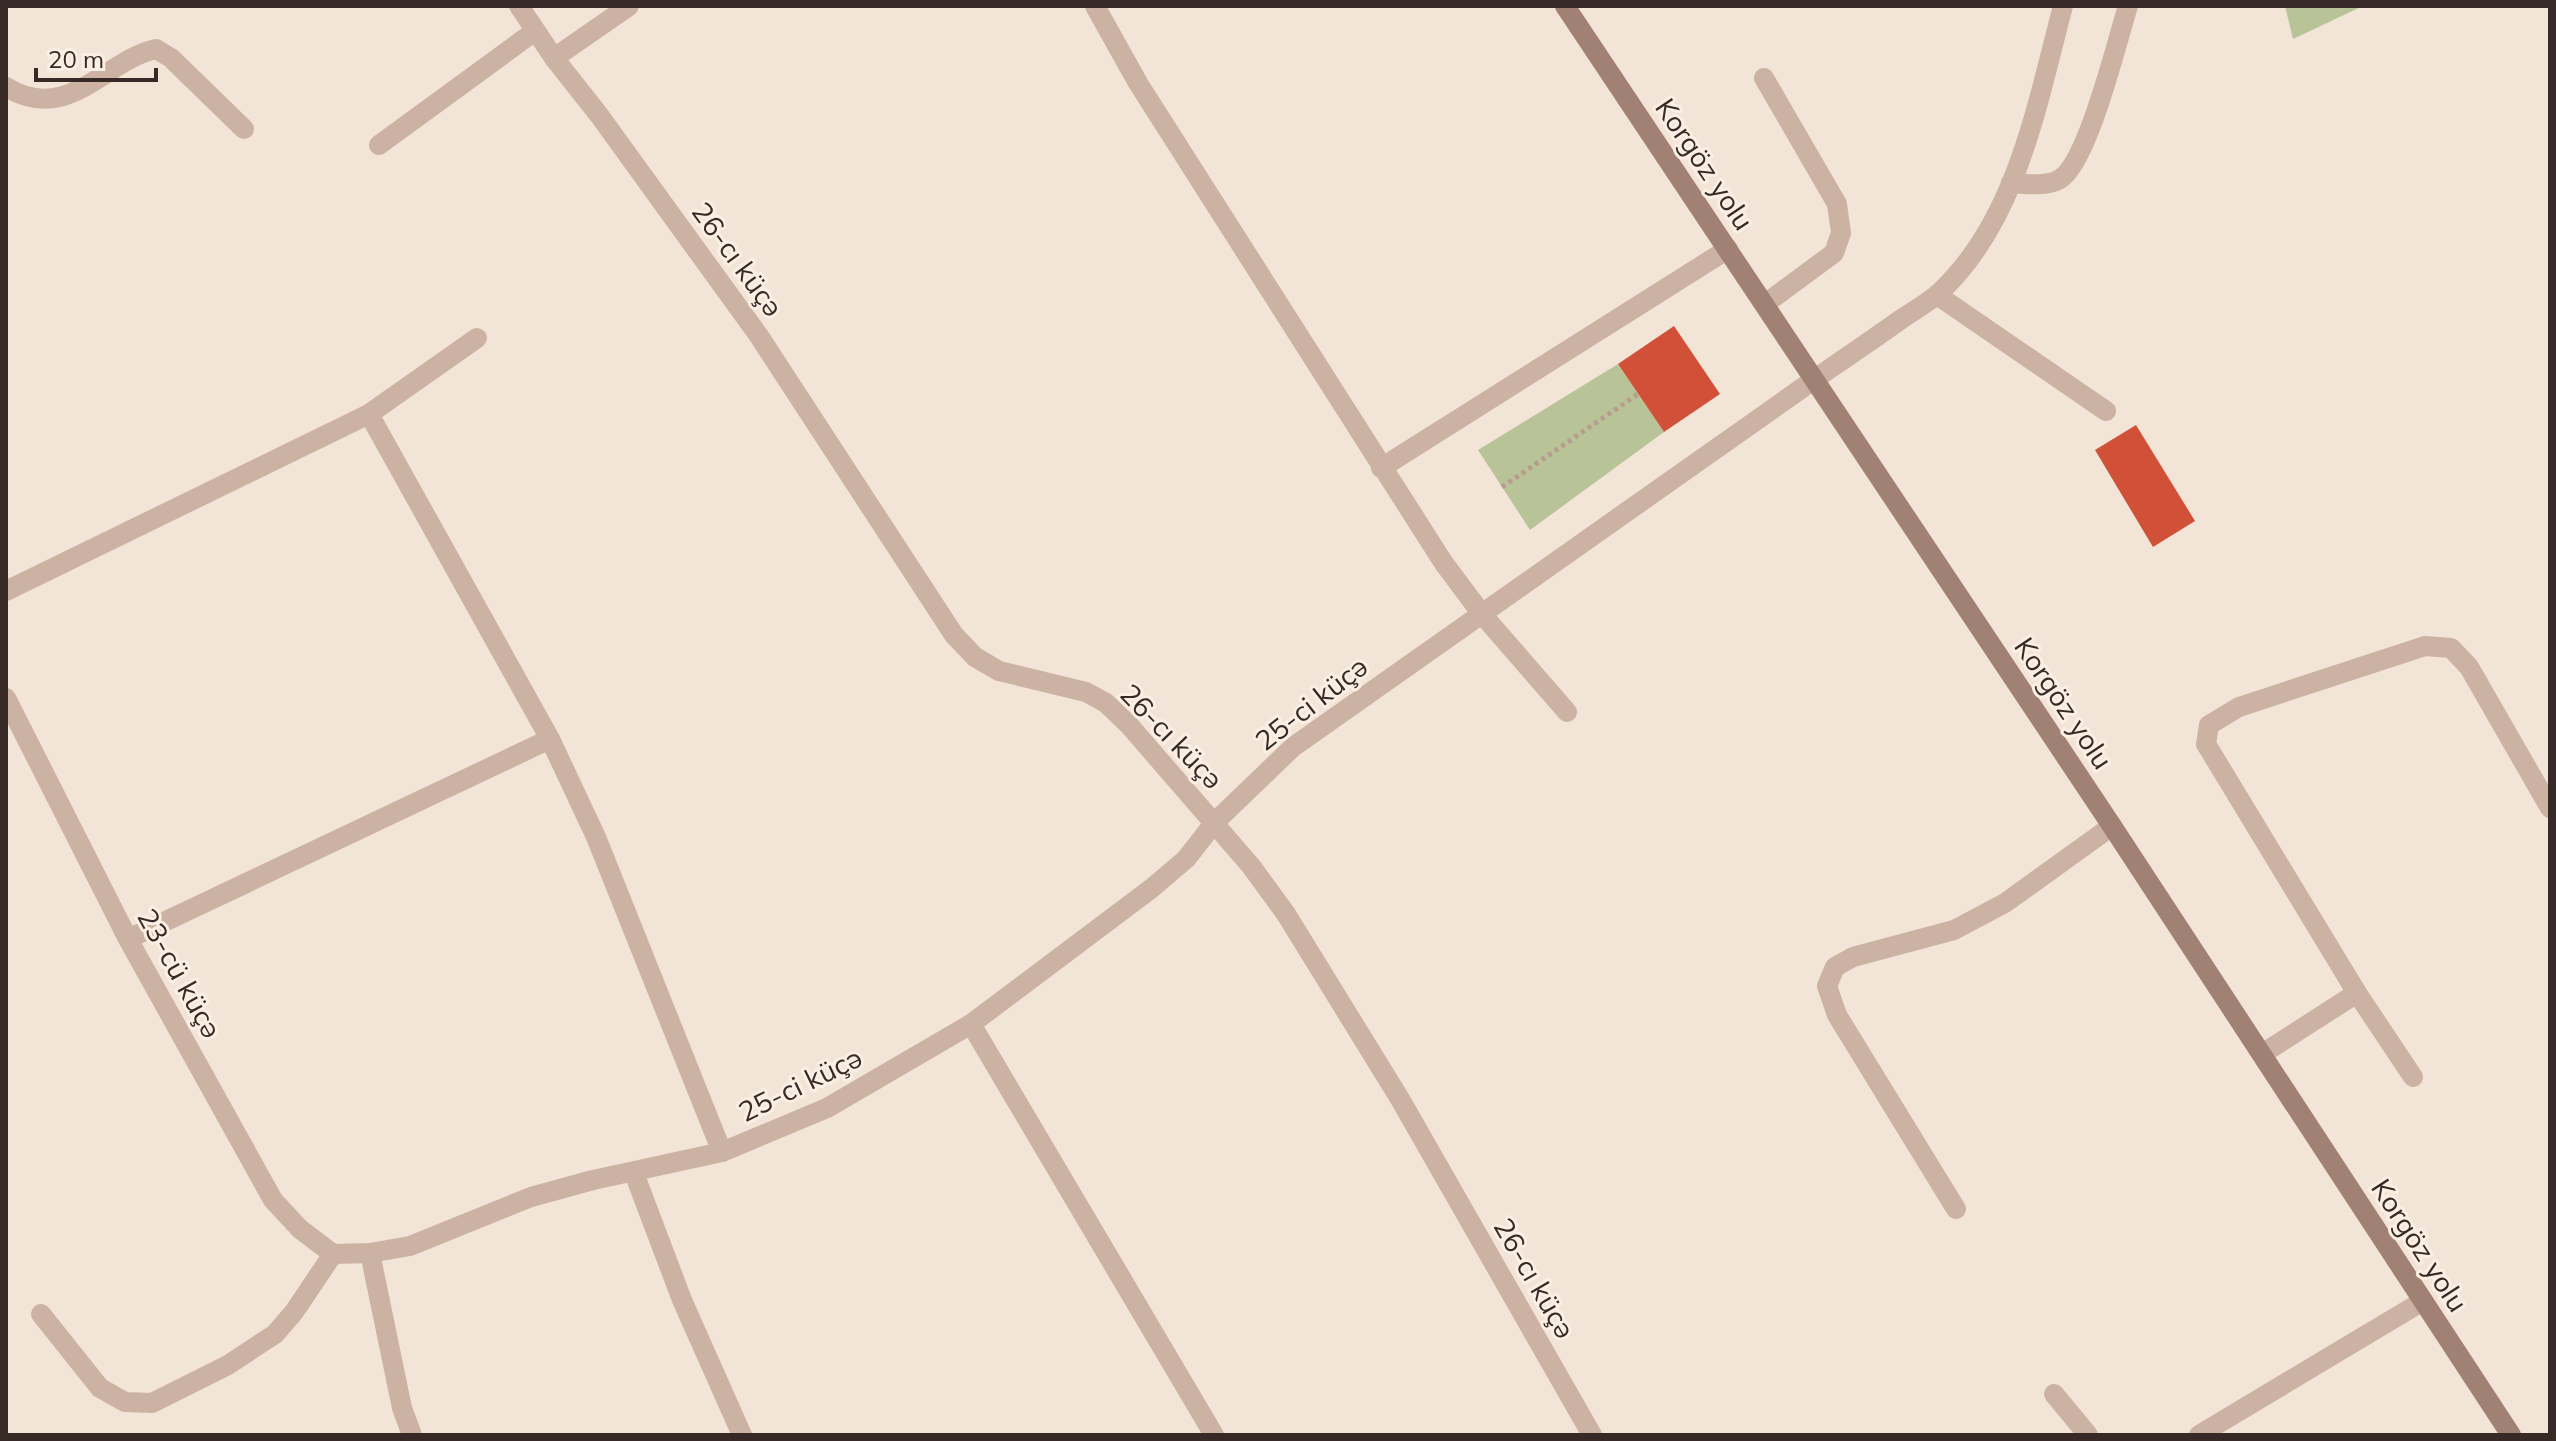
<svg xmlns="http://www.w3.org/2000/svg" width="2556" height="1441" viewBox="0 0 2556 1441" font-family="Mulish,sans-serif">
<rect width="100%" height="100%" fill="#f3e4d8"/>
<g fill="#b8c497">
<path d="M2285 6H2363L2293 39Z"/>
<path d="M1618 364 1664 432 1530 530 1478 450Z"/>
</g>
<g fill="#d15138">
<path d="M1674 326 1720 394 1664 432 1618 364Z"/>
<path d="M2136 425 2195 521 2153 547 2095 450Z"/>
</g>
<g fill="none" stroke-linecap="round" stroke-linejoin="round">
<path stroke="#b89c8d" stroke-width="5" stroke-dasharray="4 4" stroke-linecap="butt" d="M1502 487 1638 394"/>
<g stroke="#ccb2a3" stroke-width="20">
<path d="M1764 78 1837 204 1841 233 1834 253 1765 304"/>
<path d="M2011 183C2026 184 2047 187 2060 179 2088 162 2117 41 2128 6"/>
<path d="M1937 295 2106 411"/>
<path d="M1815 379C1844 359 1872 340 1900 320 1913 311 1928 303 1940 292 2017 220 2037 104 2063 6"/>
</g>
<g stroke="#ccb2a3" stroke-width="20">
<path d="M519 6 554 58 599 115 759 336 954 635 975 657 999 671 1086 692 1106 703 1129 725 1251 866 1286 914 1400 1099 1592 1435"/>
<path d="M1095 6 1138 83 1443 562 1481 613 1567 712"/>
<path d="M554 58 629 6"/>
<path d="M6 87C68 125 105 60 156 49L171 58 244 129"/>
<path d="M379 145 535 31"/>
<path d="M369 414 550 739 596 837 722 1152"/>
<path d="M1381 468 1728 249"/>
<path d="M6 591 369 414 477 338"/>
<path d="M6 698 128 939 273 1200 300 1229 333 1254"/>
<path d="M128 939 550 739"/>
<path d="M971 1024 1214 1435"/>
<path d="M2262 1054 2357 993"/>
<path d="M2413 1077 2357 993 2206 744 2209 725 2239 707 2425 646 2451 648 2469 667 2550 808"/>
<path d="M634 1173 682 1300 742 1435"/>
<path d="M1956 1209 1837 1015 1827 986 1835 967 1853 957 1954 930 2005 903 2112 826"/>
<path d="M370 1253 402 1408 412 1435"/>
<path d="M333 1254 370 1253 410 1246 531 1197 593 1180 722 1152 827 1108 971 1024 1152 888 1186 859 1215 822 1293 747 1815 379"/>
<path d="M41 1314 100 1388 125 1402 152 1403 228 1365 275 1334 294 1312 333 1254"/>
<path d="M2054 1394 2088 1435"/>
<path d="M2199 1435 2423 1301"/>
</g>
<path stroke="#a08174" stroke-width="20" d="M1565 6 2112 826 2511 1435"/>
</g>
<g text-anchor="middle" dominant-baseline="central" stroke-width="6" stroke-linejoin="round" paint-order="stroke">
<g font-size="28" fill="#372a26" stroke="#fbefe4">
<text transform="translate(1705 164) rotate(56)">Korgöz yolu</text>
<text transform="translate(738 259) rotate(54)">26-cı küçə</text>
<text transform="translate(1311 703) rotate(-38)">25-ci küçə</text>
<text transform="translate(2064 703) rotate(56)">Korgöz yolu</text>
<text transform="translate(1172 736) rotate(46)">26-cı küçə</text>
<text transform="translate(180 973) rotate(61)">23-cü küçə</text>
<text transform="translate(800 1084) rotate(-26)">25-ci küçə</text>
<text transform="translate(2420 1245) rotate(57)">Korgöz yolu</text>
<text transform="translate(1535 1278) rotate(60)">26-cı küçə</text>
</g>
</g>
<rect width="2556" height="1441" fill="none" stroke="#372a26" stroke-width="16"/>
<path d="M36 68v12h120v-12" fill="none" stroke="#372a26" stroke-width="4"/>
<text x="48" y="68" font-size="24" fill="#372a26" stroke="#fbefe4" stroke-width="6" paint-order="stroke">20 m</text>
</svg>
